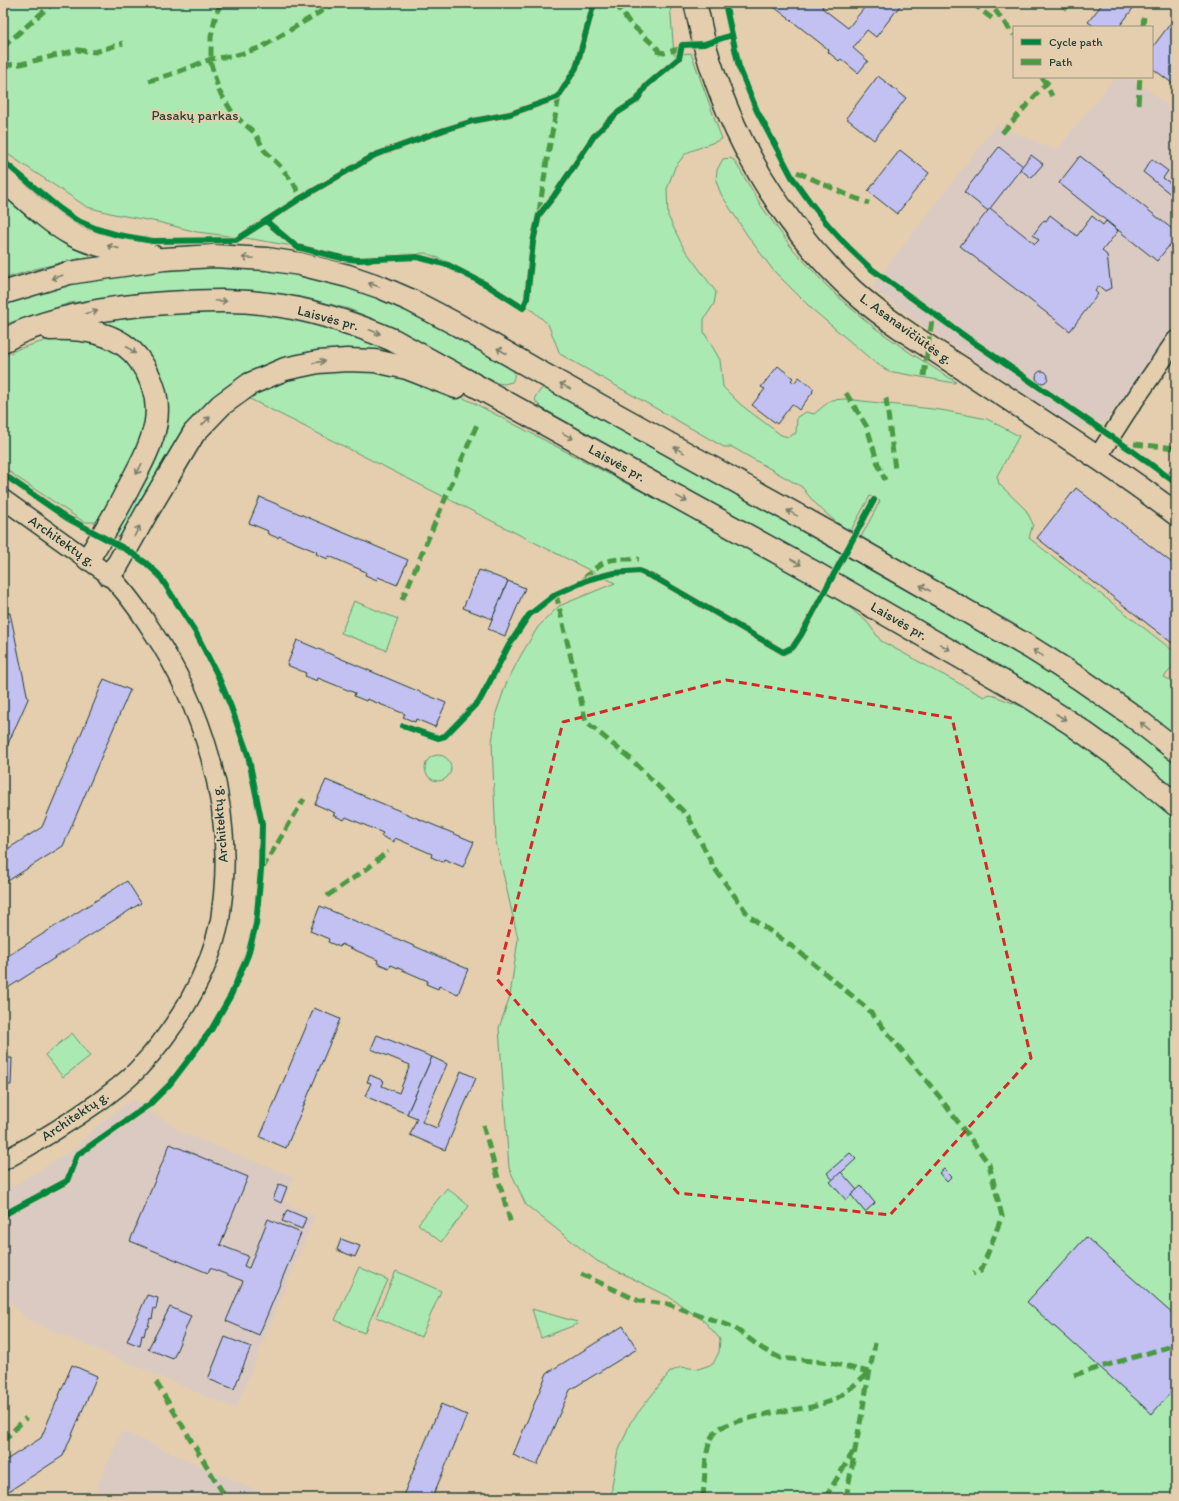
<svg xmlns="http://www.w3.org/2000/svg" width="1179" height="1501" viewBox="0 0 1179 1501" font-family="Itim,sans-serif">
<rect width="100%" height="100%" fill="#e5ceae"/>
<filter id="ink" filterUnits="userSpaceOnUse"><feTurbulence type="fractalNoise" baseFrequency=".025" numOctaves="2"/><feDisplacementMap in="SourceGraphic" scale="8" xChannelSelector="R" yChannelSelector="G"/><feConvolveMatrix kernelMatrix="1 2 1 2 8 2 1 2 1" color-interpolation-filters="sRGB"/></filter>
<g filter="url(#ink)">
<g fill="#dbcac2">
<path d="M1116 77H1131L1176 112V322L1108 419 1100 424 1086 428 1071 425 920 323 871 287 996 125 1056 150Z"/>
<path d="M133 1099 181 1132 294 1177 283 1202 315 1216 236 1409 28 1320 3 1294V1188L13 1186 74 1149 97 1125Z"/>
<path d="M122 1431 273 1498H92Z"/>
</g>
<g fill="#aae9b1" stroke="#649372">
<path d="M3 3H670L674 55 691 53 722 139 686 153 675 167 667 189 668 216 683 247 716 292 714 304 704 319V332L720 360 723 387 741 405 781 435 788 437 796 433 797 417 806 412 814 414 831 400 845 399 941 410 987 419 1019 436 997 476 999 484 1026 510 1033 524 1029 538 1176 653V663L1164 677 1168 679 1176 685V737L860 539 880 501 870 496 850 532C832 519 815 506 802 487L732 447H724L560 354 548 324 527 306 451 263 426 253 356 257 252 239 197 232 158 222 114 214 87 207 3 151Z"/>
<path d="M730 158 734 160 762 207 791 247 826 285 846 304 875 328 912 354 956 382 954 383 888 371 873 361 812 309 773 270 747 235 721 194 716 181 717 170 723 159Z"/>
<path d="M3 192 94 253V255L35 269 3 279Z"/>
<path d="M196 266 251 267 331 280 418 312 512 367C515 373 515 377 512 382L504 384 497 383 392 327 349 309 306 298 242 291H183L134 294 70 303 3 325V302L82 277Z"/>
<path d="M233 311C276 316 320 321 360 337 372 341 383 347 394 352L352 349 298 355 252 373 218 393 188 428 123 539 116 536 161 448 168 426 167 396 158 371 117 329 102 322 171 312Z"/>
<path d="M54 338 98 342 115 351 132 366 144 388 148 427 102 522H84L15 476 3 466V357L18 349Z"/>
<path d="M359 366 430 382 472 402 747 547 843 602 867 622 881 641 984 697 989 694 1034 711 1076 740 1131 781 1176 819V1498H612V1486L617 1455 630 1423 670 1372 681 1367 698 1369 713 1364 719 1352 720 1339 705 1322 668 1296 597 1261 526 1205 509 1168 499 1028 510 996 518 939 496 842 492 743 496 713 506 684 521 655 538 627 559 606 615 583 246 397 281 379Z"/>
<path d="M543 387 551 389 1064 680 1131 727 1176 763V792L1005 670 754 526 542 408 536 402 535 397Z"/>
<path d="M354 601 398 619 386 650 341 633Z"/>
<circle cx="438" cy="768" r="13"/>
<path d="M72 1033 90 1056 63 1077 45 1055Z"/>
<path d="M447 1188 469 1206 441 1242 418 1224Z"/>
<path d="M359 1267 388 1280 364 1333 335 1320Z"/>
<path d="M396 1271 441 1291 421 1337 376 1317Z"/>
<path d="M532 1309 577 1322 578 1324 541 1338Z"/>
</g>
<g fill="#c3c0f2" stroke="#1f3d34">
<path d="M769 3H819L823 6 822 8 848 28 868 3H902L876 37 867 30 853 48 868 61 858 73 841 59 839 61 828 52 829 50Z"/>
<path d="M1103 3H1137L1119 27H1095L1088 22Z"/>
<path d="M1176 16V86L1152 68V48Z"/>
<path d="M878 76 906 98 874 140 846 118Z"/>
<path d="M999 147 1023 166 988 211 964 192Z"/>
<path d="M900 150 929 173 897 214 868 191Z"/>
<path d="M1031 155 1043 164 1031 178 1020 169Z"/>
<path d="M1080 156 1176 232V237L1157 261 1059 183Z"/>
<path d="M1152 159 1168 171 1163 178 1176 187V192L1173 196 1143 172Z"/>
<path d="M990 208 1035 244 1039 240 1033 235 1044 220 1046 221 1050 215 1077 236 1092 216 1103 225 1106 221 1118 231 1102 251 1107 255 1111 288 1105 291 1099 286 1095 291 1098 294 1070 331 960 246Z"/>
<path d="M778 366 793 378 791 380 794 383 799 377 814 389 812 391 813 392 799 410 792 404 777 424 752 405 765 389 761 387Z"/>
<circle cx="1042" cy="377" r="6"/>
<path d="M1173 467 1176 470V478L1169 473Z"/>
<path d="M1076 488 1176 566V646L1037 538Z"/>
<path d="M260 497 408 560 397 585 378 577 377 580 365 575 366 572 329 556 328 559 316 554 317 552 279 536 278 538 273 536 267 533 268 531 249 523Z"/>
<path d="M479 570 508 581 492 619 463 608Z"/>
<path d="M508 581 525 588 505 636 488 629Z"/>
<path d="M10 613 28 699 3 755V614Z"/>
<path d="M297 640 446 703 435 727 416 719 415 722 403 717 405 714 367 699 366 701 354 696 355 693 318 678 317 681 305 676 306 673 287 665Z"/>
<path d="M104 679 130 690 63 846 3 884V852L42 827Z"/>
<path d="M326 780 474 842 463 867 444 859 443 862 431 857 432 854 395 838 394 842 381 836 383 833 346 817 344 820 333 815 335 813 315 804Z"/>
<path d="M127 881 141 903 3 991V959Z"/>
<path d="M320 906 468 969 458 994 439 986 438 989 426 984 428 981 391 965 389 968 377 963 378 960 341 944 340 947 328 942 329 939 310 931Z"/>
<path d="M314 1008 340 1019 286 1148 260 1137Z"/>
<path d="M377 1035 432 1057 407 1114 365 1096 371 1083 367 1082 370 1075 384 1081 382 1086 399 1093 410 1065 371 1049Z"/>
<path d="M432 1057 447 1064 422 1122 437 1128 461 1071 476 1078 445 1150 410 1135 417 1118 407 1114Z"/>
<path d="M3 1058H12L11 1085H3Z"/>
<path d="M170 1144 248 1177 220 1245 248 1256 244 1266 249 1268 268 1219 301 1233 259 1335 226 1321 243 1281 210 1268 208 1273 130 1241Z"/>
<path d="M850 1153 856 1159 833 1180 827 1173Z"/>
<path d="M944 1169 952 1177 947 1182 939 1173Z"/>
<path d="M841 1172 857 1190 846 1200 830 1182Z"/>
<path d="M279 1184 287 1187 281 1203 273 1199Z"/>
<path d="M861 1186 875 1203 865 1212 851 1195Z"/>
<path d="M287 1210 306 1218 302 1229 282 1221Z"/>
<path d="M1086 1237 1176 1317V1386L1152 1414 1027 1302Z"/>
<path d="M341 1239 360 1246 355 1257 337 1250Z"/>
<path d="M147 1295 158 1298 156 1309 154 1308 152 1319 150 1318 148 1327H146L144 1336 142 1335 140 1346 127 1341Z"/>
<path d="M170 1307 191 1316 173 1359 148 1349Z"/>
<path d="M623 1326 637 1349 570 1390 537 1465 513 1455 547 1373Z"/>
<path d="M225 1337 251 1347 234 1389 208 1379Z"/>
<path d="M72 1365 97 1376 63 1456 3 1495V1462L41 1438Z"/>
<path d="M441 1404 467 1415 432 1498H402Z"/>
</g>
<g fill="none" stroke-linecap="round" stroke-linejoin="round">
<defs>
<g id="minor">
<path d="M1097 458 1125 414 1176 340"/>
<path d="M3 499 109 575C125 591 138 609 151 629 203 707 232 801 223 895 222 904 221 912 220 920 209 975 176 1029 138 1069 127 1081 113 1091 100 1101 69 1123 36 1143 3 1161"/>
</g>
<g id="major">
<path d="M695 3C699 17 701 32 705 46 731 138 782 225 852 290 886 321 926 345 965 370 1035 417 1108 462 1176 514"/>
<path d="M3 180C25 198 46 220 71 234 95 247 125 250 152 256"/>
<path d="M3 293 69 273 164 259 214 256 267 259 300 264 348 276 380 287 410 300 456 324 536 370 851 545 1031 648 1080 679 1129 713 1176 750"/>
<path d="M50 329C83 328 120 332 140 361 172 406 153 442 130 485 117 511 103 535 88 559"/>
<path d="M3 341C11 337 19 332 28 329 78 311 132 304 186 302 213 301 241 300 268 304 311 309 353 323 393 340L815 573 1028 696 1072 724 1122 760 1176 805"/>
<path d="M109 575 118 564 147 512 194 433 221 405 250 384 285 369 318 362 347 360 375 361 407 368 456 387"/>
</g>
</defs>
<use href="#minor" stroke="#1f3d34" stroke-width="21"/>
<use href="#major" stroke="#1f3d34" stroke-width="25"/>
<use href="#minor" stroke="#e5ceae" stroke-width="18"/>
<use href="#major" stroke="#e5ceae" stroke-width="22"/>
<g stroke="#4a9a42" stroke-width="5" stroke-dasharray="10 5" stroke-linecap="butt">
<path d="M92 3 107 7"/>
<path d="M221 3 216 14 211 37V64L219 91 234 115 255 133 264 150 281 167 294 184 301 198"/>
<path d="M615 3 629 22 659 50"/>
<path d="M972 3 994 20"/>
<path d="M1060 3 1070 10"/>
<path d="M995 10 1014 35"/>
<path d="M1143 27 1144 14"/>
<path d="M3 47 53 3"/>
<path d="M656 51 664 53 683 48"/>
<path d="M3 65 21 64 78 50 95 52 123 43"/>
<path d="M1042 77 1052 96"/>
<path d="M149 81 175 73 211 59 237 55 262 47 330 6"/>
<path d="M1138 104 1140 77"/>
<path d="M1002 133 1052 77"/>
<path d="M797 172 852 197 869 203"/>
<path d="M539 212 548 154 559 96"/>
<path d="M924 376 928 346 933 314"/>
<path d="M846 393 867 427 878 464 885 480"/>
<path d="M886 398 895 469"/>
<path d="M1134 444 1176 448"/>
<path d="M584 579C605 557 610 559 639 559"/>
<path d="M556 594 586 722 632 760 688 816 713 866 749 916 797 950 868 1009 938 1095 989 1164 1002 1216 981 1271 973 1274"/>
<path d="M402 600 478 422"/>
<path d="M262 869 304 799"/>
<path d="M327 896 368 868 388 851"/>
<path d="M483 1125 511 1224"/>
<path d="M581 1274 639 1301 668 1304 733 1327 763 1349 780 1358 831 1363 869 1372"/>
<path d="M1074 1375 1168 1347 1176 1346"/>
<path d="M156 1382 226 1498"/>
<path d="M3 1441 26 1418"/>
<path d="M703 1498 706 1457 710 1439 717 1429 735 1422 771 1413 812 1407 834 1400 852 1387 869 1372"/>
<path d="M825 1498 853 1452"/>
<path d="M846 1498 875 1343"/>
</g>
<defs>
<g id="cycleway">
<path d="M725 3 739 67 757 111 774 143 792 177 810 202 829 226 849 248 870 268 969 339 1131 450 1176 483"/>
<path d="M3 161 59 208 76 220 97 229 118 235 153 241 236 240 301 198 375 155 444 130 473 121 510 114 558 97 576 68 594 3"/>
<path d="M266 221 297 247 342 258 358 260 417 257 448 265 485 284 523 308 527 299 533 242 539 215 554 196 594 136 617 113 637 100 646 86 679 58 682 45 704 44 732 35"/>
<path d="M3 474 67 518 127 550 146 563 159 575 196 633 218 676 231 707 248 755 262 824 261 870 256 924 248 955 231 995 211 1030 170 1084 150 1104 77 1155 67 1181 3 1215"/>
<path d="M403 726 438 738 445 736 480 700 509 645 529 615 556 594 590 579 614 573 639 571 659 580 783 652 793 647 801 635 874 500"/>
</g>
</defs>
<use href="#cycleway" stroke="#e5ceae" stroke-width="8"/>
<use href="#cycleway" stroke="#00873e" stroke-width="6"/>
</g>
<defs><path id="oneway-shaft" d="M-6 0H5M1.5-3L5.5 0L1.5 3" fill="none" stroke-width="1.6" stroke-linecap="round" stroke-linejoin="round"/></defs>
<g stroke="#787e6b">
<use href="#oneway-shaft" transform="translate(113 247) rotate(-167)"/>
<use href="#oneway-shaft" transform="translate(248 258) rotate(-177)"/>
<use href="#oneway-shaft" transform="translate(57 277) rotate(164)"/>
<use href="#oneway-shaft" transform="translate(374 285) rotate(-161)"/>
<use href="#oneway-shaft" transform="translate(221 301) rotate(2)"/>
<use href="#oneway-shaft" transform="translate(92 312) rotate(-12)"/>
<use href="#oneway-shaft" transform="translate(375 332) rotate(22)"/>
<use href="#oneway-shaft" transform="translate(131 350) rotate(40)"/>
<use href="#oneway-shaft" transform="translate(502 351) rotate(-150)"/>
<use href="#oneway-shaft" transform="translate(319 362) rotate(-8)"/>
<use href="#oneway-shaft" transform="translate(565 386) rotate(-151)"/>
<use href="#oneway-shaft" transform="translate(206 421) rotate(-46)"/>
<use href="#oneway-shaft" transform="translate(568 436) rotate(29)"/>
<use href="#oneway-shaft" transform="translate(679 450) rotate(-151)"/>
<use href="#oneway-shaft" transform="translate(139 469) rotate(118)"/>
<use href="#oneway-shaft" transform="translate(682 499) rotate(29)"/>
<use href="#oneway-shaft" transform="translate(792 513) rotate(-151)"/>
<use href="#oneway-shaft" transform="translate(137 531) rotate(-63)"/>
<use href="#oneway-shaft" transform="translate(796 562) rotate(29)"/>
<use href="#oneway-shaft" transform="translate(925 588) rotate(-150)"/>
<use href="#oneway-shaft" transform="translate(945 647) rotate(30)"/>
<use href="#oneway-shaft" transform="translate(1038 653) rotate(-148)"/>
<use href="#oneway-shaft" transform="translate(1061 717) rotate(33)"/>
<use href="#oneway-shaft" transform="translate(1145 726) rotate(-142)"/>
</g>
</g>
<path fill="none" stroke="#d62828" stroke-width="3" stroke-dasharray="8 5" stroke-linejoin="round" d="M726 680 952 718 1031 1058 890 1215 678 1193 497 979 563 722Z"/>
<g text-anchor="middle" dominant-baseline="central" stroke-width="4" stroke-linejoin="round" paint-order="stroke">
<g font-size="14" fill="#26463a" stroke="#e5ceae">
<text x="195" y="115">Pasakų parkas</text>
</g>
<g font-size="14" fill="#1f3d34" stroke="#e5ceae">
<text transform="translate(328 318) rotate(15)">Laisvės pr.</text>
<text transform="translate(906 329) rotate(36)">L. Asanavičiūtės g.</text>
<text transform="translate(617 463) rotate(29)">Laisvės pr.</text>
<text transform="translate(62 541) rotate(35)">Architektų g.</text>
<text transform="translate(899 621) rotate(30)">Laisvės pr.</text>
<text transform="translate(220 824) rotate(-95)">Architektų g.</text>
<text transform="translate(75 1116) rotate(-34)">Architektų g.</text>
</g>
</g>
<rect width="1179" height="1501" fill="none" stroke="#e5ceae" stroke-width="16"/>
<rect x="8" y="8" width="1163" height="1485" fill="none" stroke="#1f3d34" stroke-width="1.5" filter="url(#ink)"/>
<rect x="1013" y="26" width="140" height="52" fill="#e5ceae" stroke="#96947d"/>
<rect x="1021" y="39" width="20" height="6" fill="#00873e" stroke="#96947d"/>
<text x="1049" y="46" font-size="12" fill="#1f3d34">Cycle path</text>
<rect x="1021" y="59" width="20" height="6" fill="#4a9a42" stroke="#96947d"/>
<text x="1049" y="66" font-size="12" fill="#1f3d34">Path</text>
</svg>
